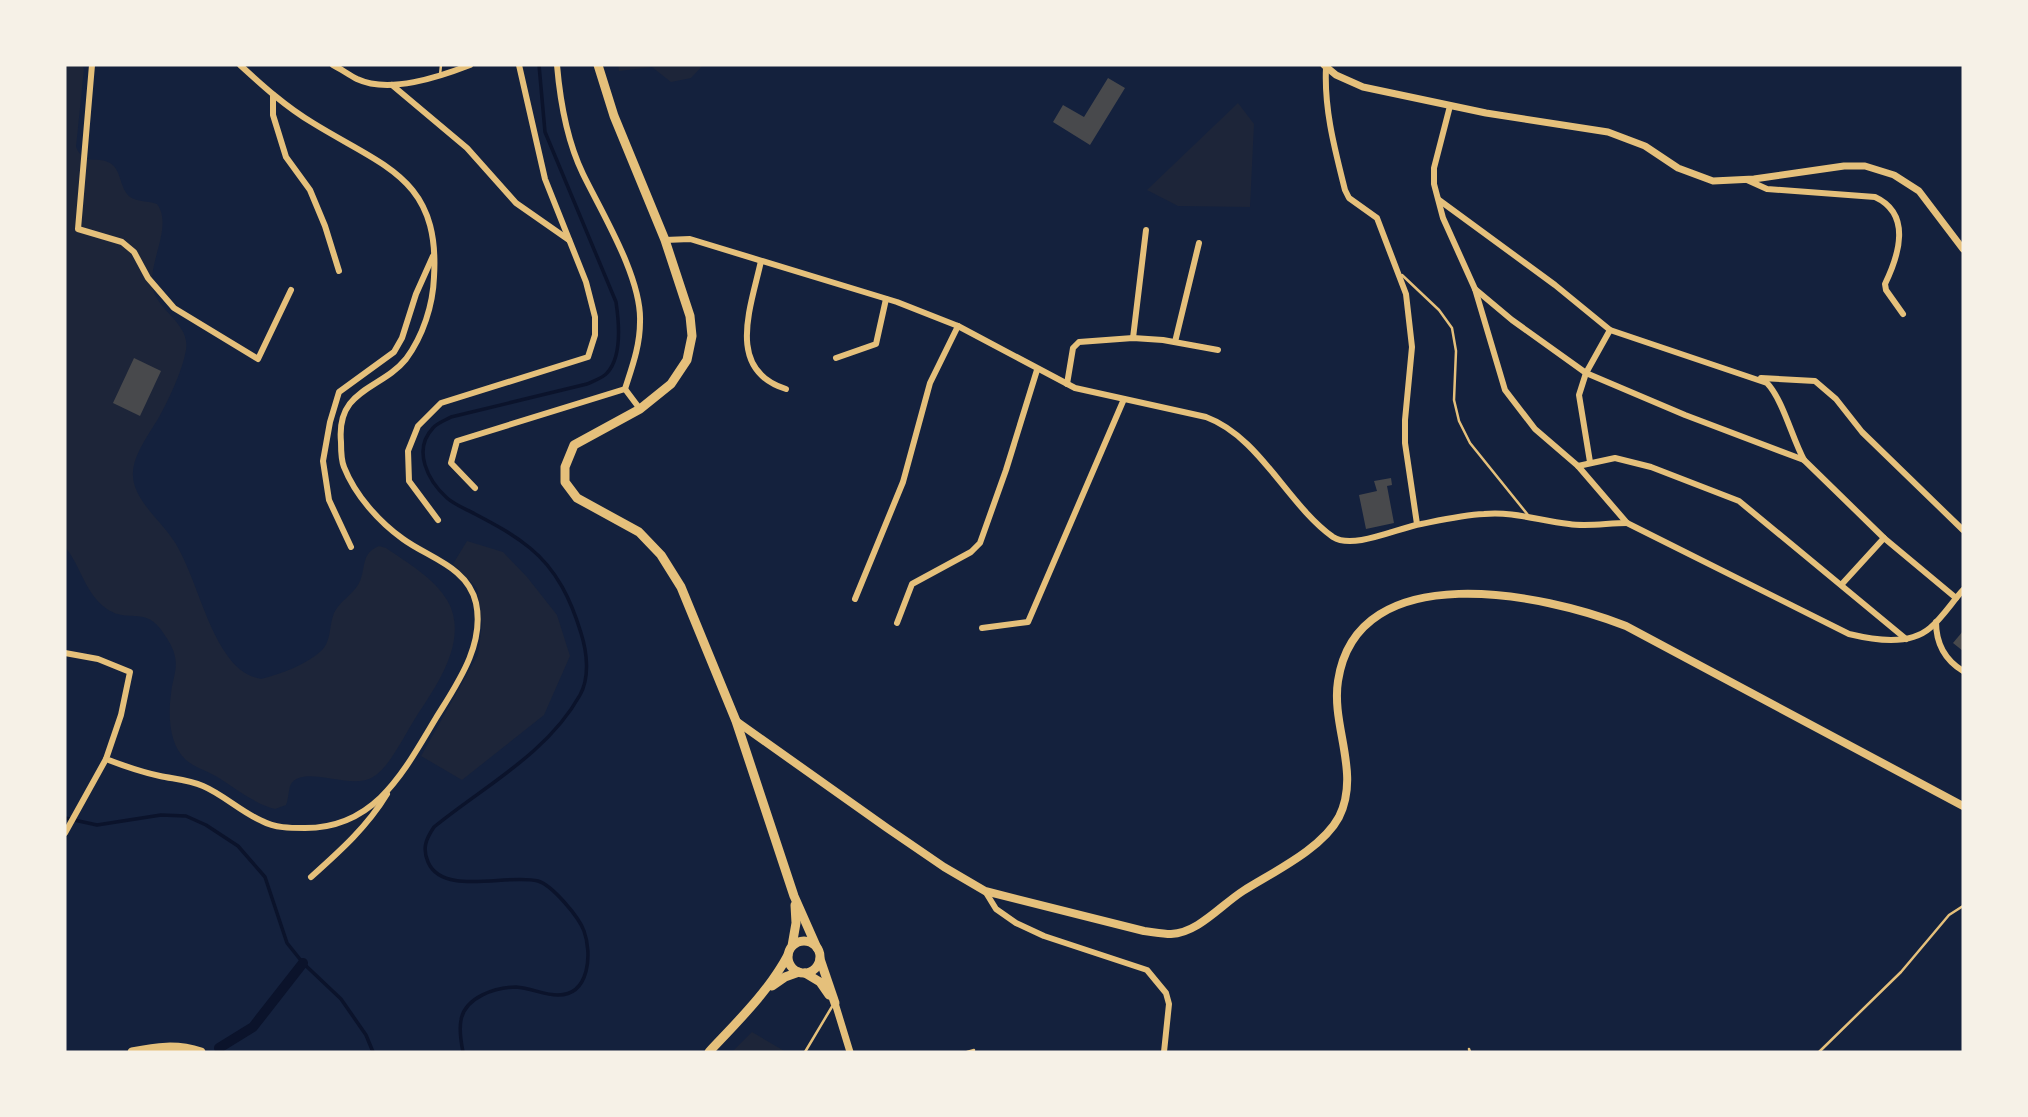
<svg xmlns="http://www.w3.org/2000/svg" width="2028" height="1117" viewBox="0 0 2028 1117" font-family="Raleway,sans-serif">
<rect width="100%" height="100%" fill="#14213d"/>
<g fill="#1d2539">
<path d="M65 65H82L84 69 76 147C85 167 95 155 110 163 122 170 119 188 130 197 137 202 149 201 157 204 172 224 152 256 152 281 151 309 191 321 186 350 182 372 169 399 158 419 149 434 134 454 133 472 131 499 163 522 176 544 196 579 204 622 227 655 236 668 246 676 261 679 280 674 306 665 321 651 331 642 329 628 333 616 338 601 354 595 360 581 366 567 361 553 379 546L386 548C406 562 434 578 447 600 470 639 437 685 416 717 405 734 390 767 373 777 351 791 304 764 291 784 288 790 289 798 286 805L275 809C255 804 236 789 219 778 208 771 195 768 186 760 169 745 168 715 171 694 172 681 178 669 175 657 174 650 170 643 166 637 146 603 131 625 107 609 85 594 81 566 65 547Z"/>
<path d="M618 65H703L691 78 671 82 652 67 619 71Z"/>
<path d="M1238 103 1254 124 1250 207 1178 206 1147 190Z"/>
<path d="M467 541 503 552 527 577 557 615 570 656 544 715 462 780 421 756 478 655 482 624 477 588 453 564Z"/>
<path d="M752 1032 786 1052H732Z"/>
</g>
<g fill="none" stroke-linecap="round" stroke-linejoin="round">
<g stroke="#0b132b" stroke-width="3.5">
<path d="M65 818 97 825 161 815 186 816 206 825 238 846 265 877 287 943 303 963 341 999 366 1035 373 1052"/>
<path d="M463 1052C461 1042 459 1030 461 1020 465 997 496 987 516 987 531 988 544 995 558 995 590 995 592 953 584 931 579 917 552 885 538 881 508 873 443 897 428 862 422 848 426 839 434 827 484 786 547 754 580 695 590 677 587 652 581 633 571 600 557 570 530 548 513 534 494 524 475 514 466 509 455 505 447 498 428 481 412 450 433 428 437 423 446 420 451 417L587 384C593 381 603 378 607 373 622 357 619 322 616 302L545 132 539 65"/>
</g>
<path stroke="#0b132b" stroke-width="10" d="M219 1048 253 1027 303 963"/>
</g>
<g fill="#48494c">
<path d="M1108 78 1125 88 1090 145 1053 122 1063 105 1084 117Z"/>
<path d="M134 358 161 371 140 416 113 403Z"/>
<path d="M1391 478 1392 485 1387 486 1394 523 1366 529 1359 495 1377 491 1374 481Z"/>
<path d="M1963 631V651L1953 643Z"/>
</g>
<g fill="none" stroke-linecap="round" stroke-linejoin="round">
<g stroke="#e5c07b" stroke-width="2.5">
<path d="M440 75 441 65"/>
<path d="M1402 275 1439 310 1452 328 1456 351 1454 400 1459 421 1470 443 1528 515"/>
<path d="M1469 1049 1470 1052"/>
<path d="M805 1052 833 1005"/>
<path d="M967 1052 974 1050"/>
<path d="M1819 1052 1901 972 1949 915 1963 906"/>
</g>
<g stroke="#e5c07b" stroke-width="6">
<path d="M92 65 78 229 122 242 134 252 148 278 174 308 258 359 291 290"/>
<path d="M333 65C341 69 349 75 357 79 389 94 439 77 470 65"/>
<path d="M1326 68C1324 110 1335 150 1345 190L1349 198 1377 218 1406 294 1412 347 1405 420V443L1417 524"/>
<path d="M392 85 467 148 516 203 569 240"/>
<path d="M273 95V115L286 157 310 190 325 226 339 271"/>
<path d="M1450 106 1434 168V184L1443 218 1475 289 1505 390 1535 429 1578 466 1627 523 1849 634C1874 640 1909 646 1930 628 1943 617 1952 602 1963 590"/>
<path d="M1747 180 1767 189 1875 197C1912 214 1899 255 1885 284L1886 290 1903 314"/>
<path d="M1439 200 1555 285 1610 330 1767 383C1783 400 1792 438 1804 460"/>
<path d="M665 240 690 239 897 302 958 326 1075 388 1206 417C1260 437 1287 504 1333 537 1353 550 1398 528 1421 524 1441 520 1463 515 1484 514 1513 511 1540 521 1569 524 1587 527 1608 523 1627 523"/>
<path d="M761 261C751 307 725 370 786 389"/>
<path d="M1475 289 1512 320 1586 373 1685 415 1804 460 1884 538 1956 598"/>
<path d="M1133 338 1146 230"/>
<path d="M1175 342 1199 243"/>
<path d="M836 358 876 344 886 299"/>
<path d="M1761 378 1815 381 1836 399 1862 432 1963 530"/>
<path d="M1067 384 1073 348 1079 342 1133 338 1163 340 1218 350"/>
<path d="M625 389 640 409"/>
<path d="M1590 462 1579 395 1586 373 1610 330"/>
<path d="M1578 466 1615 458 1651 467 1739 501 1906 639"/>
<path d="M475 488 451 463 457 441 625 389C632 367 640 346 640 322 642 278 602 213 583 174 567 141 560 100 557 65"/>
<path d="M438 520 409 481 408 451 418 426 441 403 588 357 595 335V317L586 282 545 179 519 65"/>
<path d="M351 547 329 500 323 461 330 422 339 392 394 352 402 338 416 294 433 256"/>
<path d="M1842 584 1884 538"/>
<path d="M855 599 903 482 930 383 958 326"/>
<path d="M1936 622C1936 644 1945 660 1963 671"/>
<path d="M897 623 912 584 971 552 980 543 1006 470 1037 370"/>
<path d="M982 628 1028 622 1124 399"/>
<path d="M65 653 98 659 130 672 121 715 106 759C124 766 141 772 160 776 174 779 189 780 203 786 224 795 241 812 262 821 275 828 290 828 305 828 376 828 404 771 436 718 457 684 485 645 476 603 468 567 429 558 403 539 379 522 355 495 344 467 341 460 341 450 341 442 336 388 381 390 406 359 423 336 433 305 434 277 440 178 384 167 313 123 286 107 263 86 240 65"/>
<path d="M65 833 106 759"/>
<path d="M311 877C340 851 367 827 387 794"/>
<path d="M985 891 996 909 1016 923 1044 936 1147 970 1166 993 1169 1004 1164 1052"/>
</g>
<g stroke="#e5c07b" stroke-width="7">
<path d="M1324 65 1336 75 1363 87 1486 113 1608 132 1645 146 1678 168 1713 181 1754 179 1844 166H1865L1894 175 1919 191 1963 249"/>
<path d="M835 1003 850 1052"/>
</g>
<path stroke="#e5c07b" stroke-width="8" d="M736 721 887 828 944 867 985 891 1144 931C1153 932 1162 934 1171 934 1198 933 1221 905 1243 891 1273 872 1322 849 1339 817 1361 773 1331 726 1338 681 1357 554 1545 594 1626 626L1963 806"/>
<g stroke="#e5c07b" stroke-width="9">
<path d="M598 65 614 116 665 240 690 316 692 336 687 360 671 384 640 409 574 445 565 467V482L577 498 639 532 661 555 681 587 736 721 794 896 817 948"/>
<circle cx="804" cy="957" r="16"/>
<path d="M792 946 796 923 795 905"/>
<path d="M820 959 835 1003"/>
<path d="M805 973 820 982 829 995"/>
<path d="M772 986 785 977 799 972"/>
<path d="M132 1052C156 1047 177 1044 201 1052"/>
<path d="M709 1052C737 1022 769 991 788 955"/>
</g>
</g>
<rect width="2028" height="1117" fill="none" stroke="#f6f1e7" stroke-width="133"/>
</svg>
